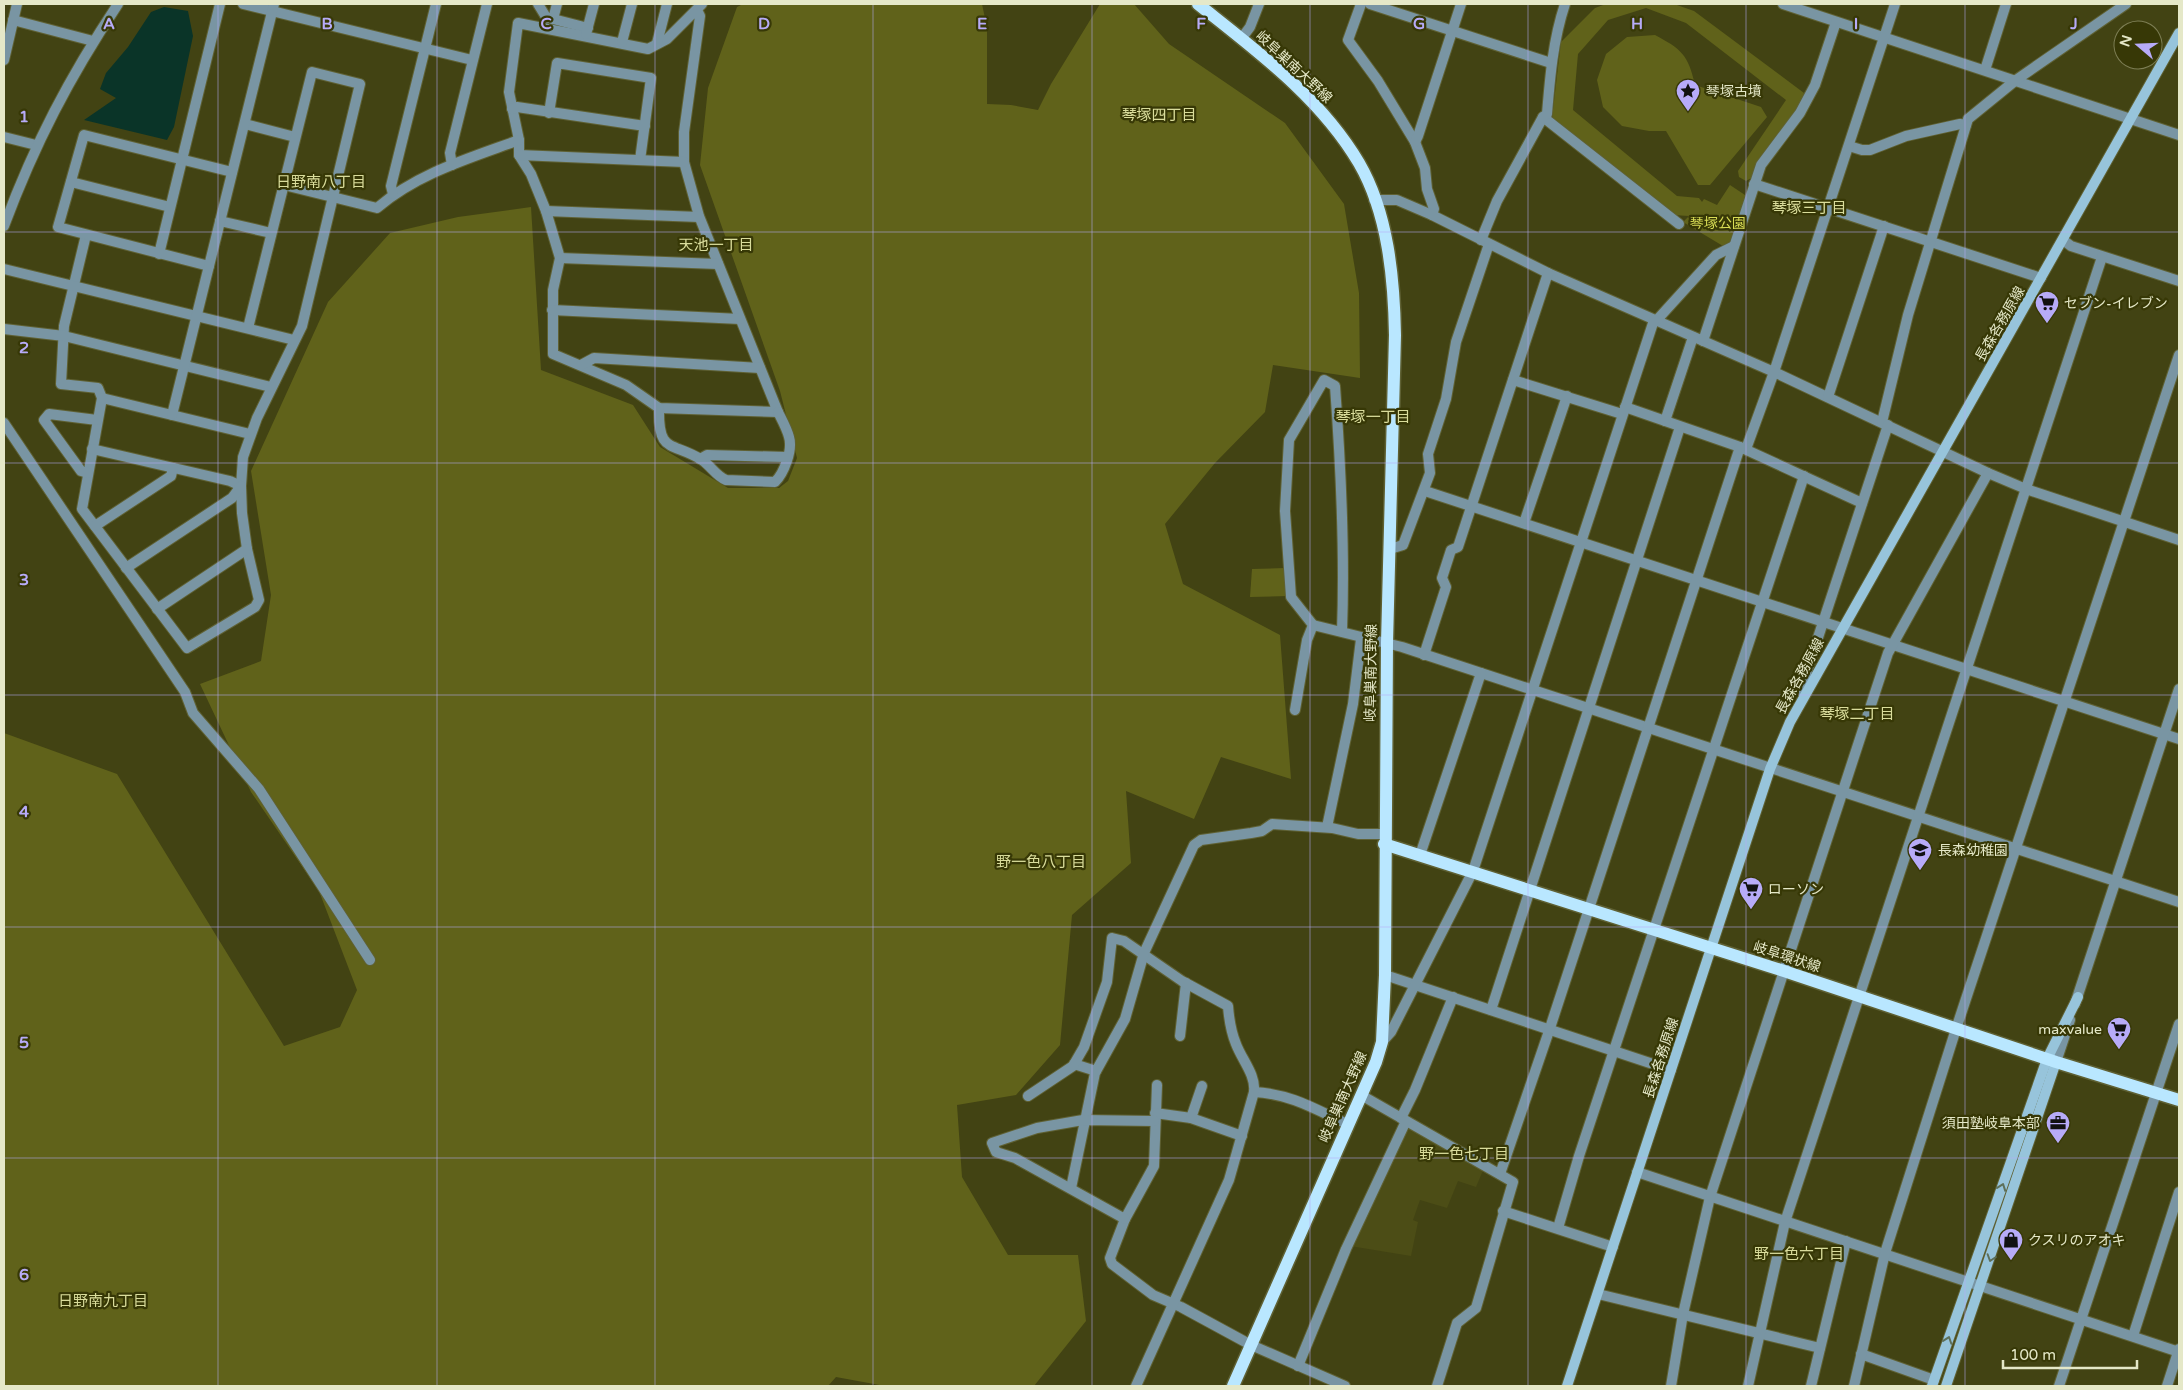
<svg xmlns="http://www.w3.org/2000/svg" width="2183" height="1390" viewBox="0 0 2183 1390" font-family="'Varela Round','Noto Sans JP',sans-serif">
<rect width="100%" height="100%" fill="#424313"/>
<path fill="#4c4d16" d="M1409 1127 1484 1168 1476 1187 1458 1181 1447 1208 1420 1200 1413 1220 1418 1222 1411 1256 1350 1246Z"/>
<g fill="#60621a">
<path d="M743 4H982L987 28V104L1011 105 1038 110 1051 84 1100 4H1134L1169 44 1285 123 1344 204 1359 293 1360 378 1273 365 1265 412 1215 463 1165 524 1183 584 1280 635 1291 779 1221 757 1194 819 1126 791 1131 863 1072 915 1060 1045 1016 1095 957 1105 962 1177 1008 1255H1078L1086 1321 1034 1386H885L836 1377 828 1386H4V733L117 774 284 1046 340 1027 357 990 319 891 251 792 200 684 261 661 271 595 251 471 328 302 390 233 458 217 531 207 541 370 633 405 660 447 728 488H779L788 481 797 458 780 391 700 165 708 88 737 7Z"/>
<path d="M1606 4H1674L1694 11 1804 93 1798 112 1753 177 1746 181 1739 177 1738 171 1786 100 1686 23 1646 8 1608 20 1578 54 1573 110 1677 196 1699 198 1702 202 1704 199 1717 205 1730 185 1748 197 1729 244 1723 246 1683 222 1689 216 1673 215 1552 118 1561 42 1595 8Z"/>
<path d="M1655 35C1681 49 1688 54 1695 85L1761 107 1767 117 1710 185H1698L1666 131H1649L1622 126 1603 107 1597 80 1606 54 1627 37Z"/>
<path d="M1285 568 1288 596 1250 597 1252 569Z"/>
</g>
<path fill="#0a3428" d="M164 7 188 11 193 36 174 127 167 140 84 120 116 98 100 89 106 73 128 47 151 12Z"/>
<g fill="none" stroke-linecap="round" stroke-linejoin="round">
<defs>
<g id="street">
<path d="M243 4 472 60"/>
<path d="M538 4 546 17 553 19"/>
<path d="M557 4 553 19 588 28"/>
<path d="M1361 4 1348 40 1378 81 1415 142 1425 168 1427 189 1434 209 1432 215"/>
<path d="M1370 4 1551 63"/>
<path d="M1783 4 2179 135"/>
<path d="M697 10 700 16 684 132V162L699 216 778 412 659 408 626 385 553 354V290L560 258 546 211 531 174 519 155V140L509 92 518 23 648 49 667 39 702 4"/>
<path d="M13 20 93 41"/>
<path d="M586 34 594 4"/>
<path d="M1241 39 1250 27 1259 4"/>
<path d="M622 42 632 4"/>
<path d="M657 43 667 4"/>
<path d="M4 60 17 4"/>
<path d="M1985 70 2006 4"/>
<path d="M512 109 517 107 645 126"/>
<path d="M549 113 557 63 651 78 640 160"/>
<path d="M1543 117 1679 224"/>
<path d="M245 124 295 137"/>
<path d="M4 137 36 145"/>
<path d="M1415 142 1418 136 1461 4"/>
<path d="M1849 146 1862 150H1870L1906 136 1960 124 1966 125"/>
<path d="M519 155 684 162"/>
<path d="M452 165 450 153 487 4"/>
<path d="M71 182 170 207"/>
<path d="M1754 184 2041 278"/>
<path d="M284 185 377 208C418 173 470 158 519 140"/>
<path d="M393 194 391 186 436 4"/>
<path d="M1374 200H1397L1432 215 1548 273 1774 372 1988 473 2026 489 2179 540"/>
<path d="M546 211 699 217"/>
<path d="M220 221 271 233"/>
<path d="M4 226C35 143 69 78 118 4"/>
<path d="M86 235 64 326 61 384 98 388 102 398 82 509 187 648 255 607 259 600 247 549 242 513 241 486 243 457 257 418 302 326 360 84 312 72 248 328"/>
<path d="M1481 240 1497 201 1543 117 1547 114C1550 77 1553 40 1565 4"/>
<path d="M2063 240 2071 246 2179 281"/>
<path d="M159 254 220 4"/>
<path d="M560 258 718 264"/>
<path d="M209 266 58 227 84 135 232 172"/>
<path d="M4 269 294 340"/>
<path d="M552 310 740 319"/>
<path d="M1656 321 1716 255 1734 246"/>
<path d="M4 329 64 336 271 387"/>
<path d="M1703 341 1761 165 1800 113 1815 85 1836 22"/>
<path d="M581 365 594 358 760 368"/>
<path d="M1513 380 1622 414"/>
<path d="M1828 397 1884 226"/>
<path d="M102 398 250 434"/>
<path d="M1625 407 1740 447 1862 503"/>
<path d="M659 408C658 455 672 441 702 460 711 466 716 476 726 480L775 482C784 473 793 450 789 437 787 429 782 420 778 412"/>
<path d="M172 415 274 4"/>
<path d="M1665 421 1693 337"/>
<path d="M1882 422 1908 315 1968 119 2016 80 2126 4"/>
<path d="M4 423 185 692 193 713 259 789 370 960"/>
<path d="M92 449 230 481 241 486"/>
<path d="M1746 449 1774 372 1895 4"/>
<path d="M700 459 707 455 787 457"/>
<path d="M88 473 81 471 44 420 49 414 97 420"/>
<path d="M1425 491 2179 739"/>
<path d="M1524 523 1567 396"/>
<path d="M95 526 171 476 173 468"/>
<path d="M1390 549 1403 545 1430 473 1428 454 1446 399 1456 342 1489 244"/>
<path d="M126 568 232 498 241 486"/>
<path d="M157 609 247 549"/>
<path d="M1313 625 1402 647 2179 902"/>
<path d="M1424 655 1446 587 1442 578 1451 550 1458 547 1548 273"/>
<path d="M1804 695V680L1888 425"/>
<path d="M1295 710 1307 640 1313 625 1291 597 1285 511 1289 440 1324 380 1335 386C1341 468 1345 550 1342 631"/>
<path d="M1327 827 1353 704 1361 639"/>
<path d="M1420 855 1481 673"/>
<path d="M1385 975 1671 1070"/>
<path d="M2075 1004 2179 689"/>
<path d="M1491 1010 1680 427"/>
<path d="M1180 1036 1186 983"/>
<path d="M1382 1042 1391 1032 1473 871 1654 320"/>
<path d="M2056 1062 2070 1020"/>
<path d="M1074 1064 1096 1071"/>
<path d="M1157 1085 1154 1166 1125 1219 1110 1258 1112 1264 1153 1295 1181 1307 1251 1345 1345 1386"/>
<path d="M1254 1092C1291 1094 1315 1109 1347 1124"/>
<path d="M1361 1095 1513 1182 1476 1308 1457 1323 1437 1386"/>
<path d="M1028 1096 1073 1066 1084 1047 1107 982 1112 938 1124 941 1182 981 1228 1006C1229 1019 1231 1032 1236 1044 1242 1060 1256 1075 1254 1092L1229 1180 1136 1386"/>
<path d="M1155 1113 1191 1118 1242 1136"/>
<path d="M1191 1118 1202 1086"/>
<path d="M1401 1118 1415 1090 1453 997"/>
<path d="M1637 1172 2179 1352"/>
<path d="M1500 1174 1549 1031 1740 447"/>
<path d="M1071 1188 1095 1073 1125 1019 1144 953 1194 845 1201 840 1251 833 1262 831 1272 824 1332 828 1358 834H1384"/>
<path d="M1503 1211 1613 1247"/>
<path d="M1125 1219 1015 1158 996 1152 992 1143 1037 1128 1083 1120 1154 1121"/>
<path d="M1558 1228 1579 1156 1804 476"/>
<path d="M1598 1294 1820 1348"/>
<path d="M2133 1336 2179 1192"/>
<path d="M1861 1354 1934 1380"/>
<path d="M1298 1366 1346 1249 1406 1121"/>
<path d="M1671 1386 1683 1314 1710 1197 1888 653 1988 473"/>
<path d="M1748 1386 1785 1222 2102 257"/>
<path d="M1811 1386 1846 1241"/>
<path d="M1854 1386 1885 1253 1956 1029 2179 355"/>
<path d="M2059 1386 2179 1024"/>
<path d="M2167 1386 2179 1349"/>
</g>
<g id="secondary">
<path d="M1567 1386 1770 769 1790 722 2179 33"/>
<path d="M1932 1386 2047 1059 2078 997"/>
<path d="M1946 1386 2056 1062"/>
</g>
<g id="primary">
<path d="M1198 4C1257 51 1320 97 1359 163 1388 213 1394 278 1395 335L1387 643 1385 975 1382 1042 1376 1062 1233 1386"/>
<path d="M1384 844 1784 971 2056 1062 2179 1100"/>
</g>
</defs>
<use href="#street" stroke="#5f6134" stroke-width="12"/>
<use href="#secondary" stroke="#5f6134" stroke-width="12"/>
<use href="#primary" stroke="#5f6134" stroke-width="15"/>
<use href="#street" stroke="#7995a3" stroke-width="10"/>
<use href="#secondary" stroke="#97c4db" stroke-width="10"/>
<use href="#primary" stroke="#b9e7ff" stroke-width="12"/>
</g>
<defs><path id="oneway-chevron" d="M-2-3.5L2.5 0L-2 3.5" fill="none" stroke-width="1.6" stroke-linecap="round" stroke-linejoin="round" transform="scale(1.25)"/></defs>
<g stroke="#5d705b">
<use href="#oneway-chevron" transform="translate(2002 1187) rotate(-70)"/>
<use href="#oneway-chevron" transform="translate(1991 1258) rotate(108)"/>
<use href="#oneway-chevron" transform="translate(1948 1340) rotate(-71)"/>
</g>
<path fill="none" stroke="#b7abf8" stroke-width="1" stroke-opacity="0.55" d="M218 4V1386M437 4V1386M655 4V1386M873 4V1386M1092 4V1386M1310 4V1386M1528 4V1386M1746 4V1386M1965 4V1386M4 232H2179M4 463H2179M4 695H2179M4 927H2179M4 1158H2179"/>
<defs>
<symbol id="sight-pin" viewBox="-11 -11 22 30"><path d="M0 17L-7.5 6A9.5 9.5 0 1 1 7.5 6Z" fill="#b7abf8" stroke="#373806"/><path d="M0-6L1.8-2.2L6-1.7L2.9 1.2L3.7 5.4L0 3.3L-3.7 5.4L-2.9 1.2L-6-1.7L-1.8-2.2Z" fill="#111"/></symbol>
<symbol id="supermarket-pin" viewBox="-11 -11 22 30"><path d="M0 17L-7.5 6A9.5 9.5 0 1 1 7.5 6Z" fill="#b7abf8" stroke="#373806"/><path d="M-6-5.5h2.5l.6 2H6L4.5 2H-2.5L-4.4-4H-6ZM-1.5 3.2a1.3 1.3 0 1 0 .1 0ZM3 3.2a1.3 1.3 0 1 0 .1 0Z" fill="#111"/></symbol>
<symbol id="school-pin" viewBox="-11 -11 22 30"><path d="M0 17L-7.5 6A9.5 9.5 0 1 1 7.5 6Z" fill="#b7abf8" stroke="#373806"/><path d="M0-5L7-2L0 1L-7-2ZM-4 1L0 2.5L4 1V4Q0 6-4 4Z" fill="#111"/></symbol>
<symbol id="office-pin" viewBox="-11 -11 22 30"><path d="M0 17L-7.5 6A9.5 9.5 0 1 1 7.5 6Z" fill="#b7abf8" stroke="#373806"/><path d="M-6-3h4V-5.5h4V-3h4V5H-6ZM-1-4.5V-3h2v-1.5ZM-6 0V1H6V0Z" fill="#111"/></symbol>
<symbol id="shop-pin" viewBox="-11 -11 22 30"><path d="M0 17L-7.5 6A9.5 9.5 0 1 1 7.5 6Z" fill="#b7abf8" stroke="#373806"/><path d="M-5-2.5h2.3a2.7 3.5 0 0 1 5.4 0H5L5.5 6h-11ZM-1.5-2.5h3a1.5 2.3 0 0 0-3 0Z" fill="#111"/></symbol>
</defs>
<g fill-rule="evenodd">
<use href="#sight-pin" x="1674" y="77" width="28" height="38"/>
<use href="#supermarket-pin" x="2033" y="289" width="28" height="38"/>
<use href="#school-pin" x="1906" y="836" width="28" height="38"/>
<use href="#supermarket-pin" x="1737" y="875" width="28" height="38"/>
<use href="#supermarket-pin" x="2105" y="1015" width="28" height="38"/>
<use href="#office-pin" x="2044" y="1109" width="28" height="38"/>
<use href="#shop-pin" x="1997" y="1226" width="28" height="38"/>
</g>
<g text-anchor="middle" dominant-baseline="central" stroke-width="4.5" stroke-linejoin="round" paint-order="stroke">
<g font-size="14" fill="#e5e8c8" stroke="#373806">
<text transform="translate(1294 67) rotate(43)">岐阜巣南大野線</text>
<text transform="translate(2000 324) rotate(-60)">長森各務原線</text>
<text transform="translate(1371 673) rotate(-89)">岐阜巣南大野線</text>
<text transform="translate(1800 676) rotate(-61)">長森各務原線</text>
<text transform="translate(1787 957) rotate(18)">岐阜環状線</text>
<text transform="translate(1661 1058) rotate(-72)">長森各務原線</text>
<text transform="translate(1343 1097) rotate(-66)">岐阜巣南大野線</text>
</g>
<g font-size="14" fill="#e5e8c8" stroke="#373806" text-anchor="start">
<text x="1706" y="91">琴塚古墳</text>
<text x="2064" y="303">セブン-イレブン</text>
<text x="1938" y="850">長森幼稚園</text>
<text x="1768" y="889">ローソン</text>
<text x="2102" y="1029" text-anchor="end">maxvalue</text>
<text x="2040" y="1123" text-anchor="end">須田塾岐阜本部</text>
<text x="2028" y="1240">クスリのアオキ</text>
</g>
<g font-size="14" fill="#d9dd56" stroke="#373806">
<text x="1718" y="223">琴塚公園</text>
</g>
<g font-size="15" fill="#dadd9c" stroke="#373806">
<text x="1159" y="115">琴塚四丁目</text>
<text x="321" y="182">日野南八丁目</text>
<text x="1809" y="208">琴塚三丁目</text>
<text x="716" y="245">天池一丁目</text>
<text x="1373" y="417">琴塚一丁目</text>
<text x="1857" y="714">琴塚二丁目</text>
<text x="1041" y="862">野一色八丁目</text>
<text x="1464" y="1154">野一色七丁目</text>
<text x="1799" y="1254">野一色六丁目</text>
<text x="103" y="1301">日野南九丁目</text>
</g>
</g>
<g font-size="16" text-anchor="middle" font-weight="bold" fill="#b7abf8" stroke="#373806" stroke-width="4.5" stroke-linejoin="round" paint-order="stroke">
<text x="109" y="29">A</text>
<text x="327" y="29">B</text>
<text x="546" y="29">C</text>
<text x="764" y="29">D</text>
<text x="982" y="29">E</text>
<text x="1201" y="29">F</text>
<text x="1419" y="29">G</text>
<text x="1637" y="29">H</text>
<text x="1856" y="29">I</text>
<text x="2074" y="29">J</text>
<text x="24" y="122">1</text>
<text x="24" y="353">2</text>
<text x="24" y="585">3</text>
<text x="24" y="817">4</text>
<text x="24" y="1048">5</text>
<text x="24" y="1280">6</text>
</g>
<rect width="2183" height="1390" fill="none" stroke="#e5e8c8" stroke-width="10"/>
<g transform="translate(2138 45) rotate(289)"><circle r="24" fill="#373806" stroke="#7d7e54"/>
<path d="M0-4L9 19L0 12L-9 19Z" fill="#b7abf8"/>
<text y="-8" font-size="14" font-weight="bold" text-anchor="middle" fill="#e5e8c8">N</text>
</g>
<path d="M2003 1360v8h134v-8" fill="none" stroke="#e5e8c8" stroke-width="2.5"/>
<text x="2010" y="1360" font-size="15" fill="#e5e8c8" stroke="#373806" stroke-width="4" paint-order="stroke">100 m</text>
</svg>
